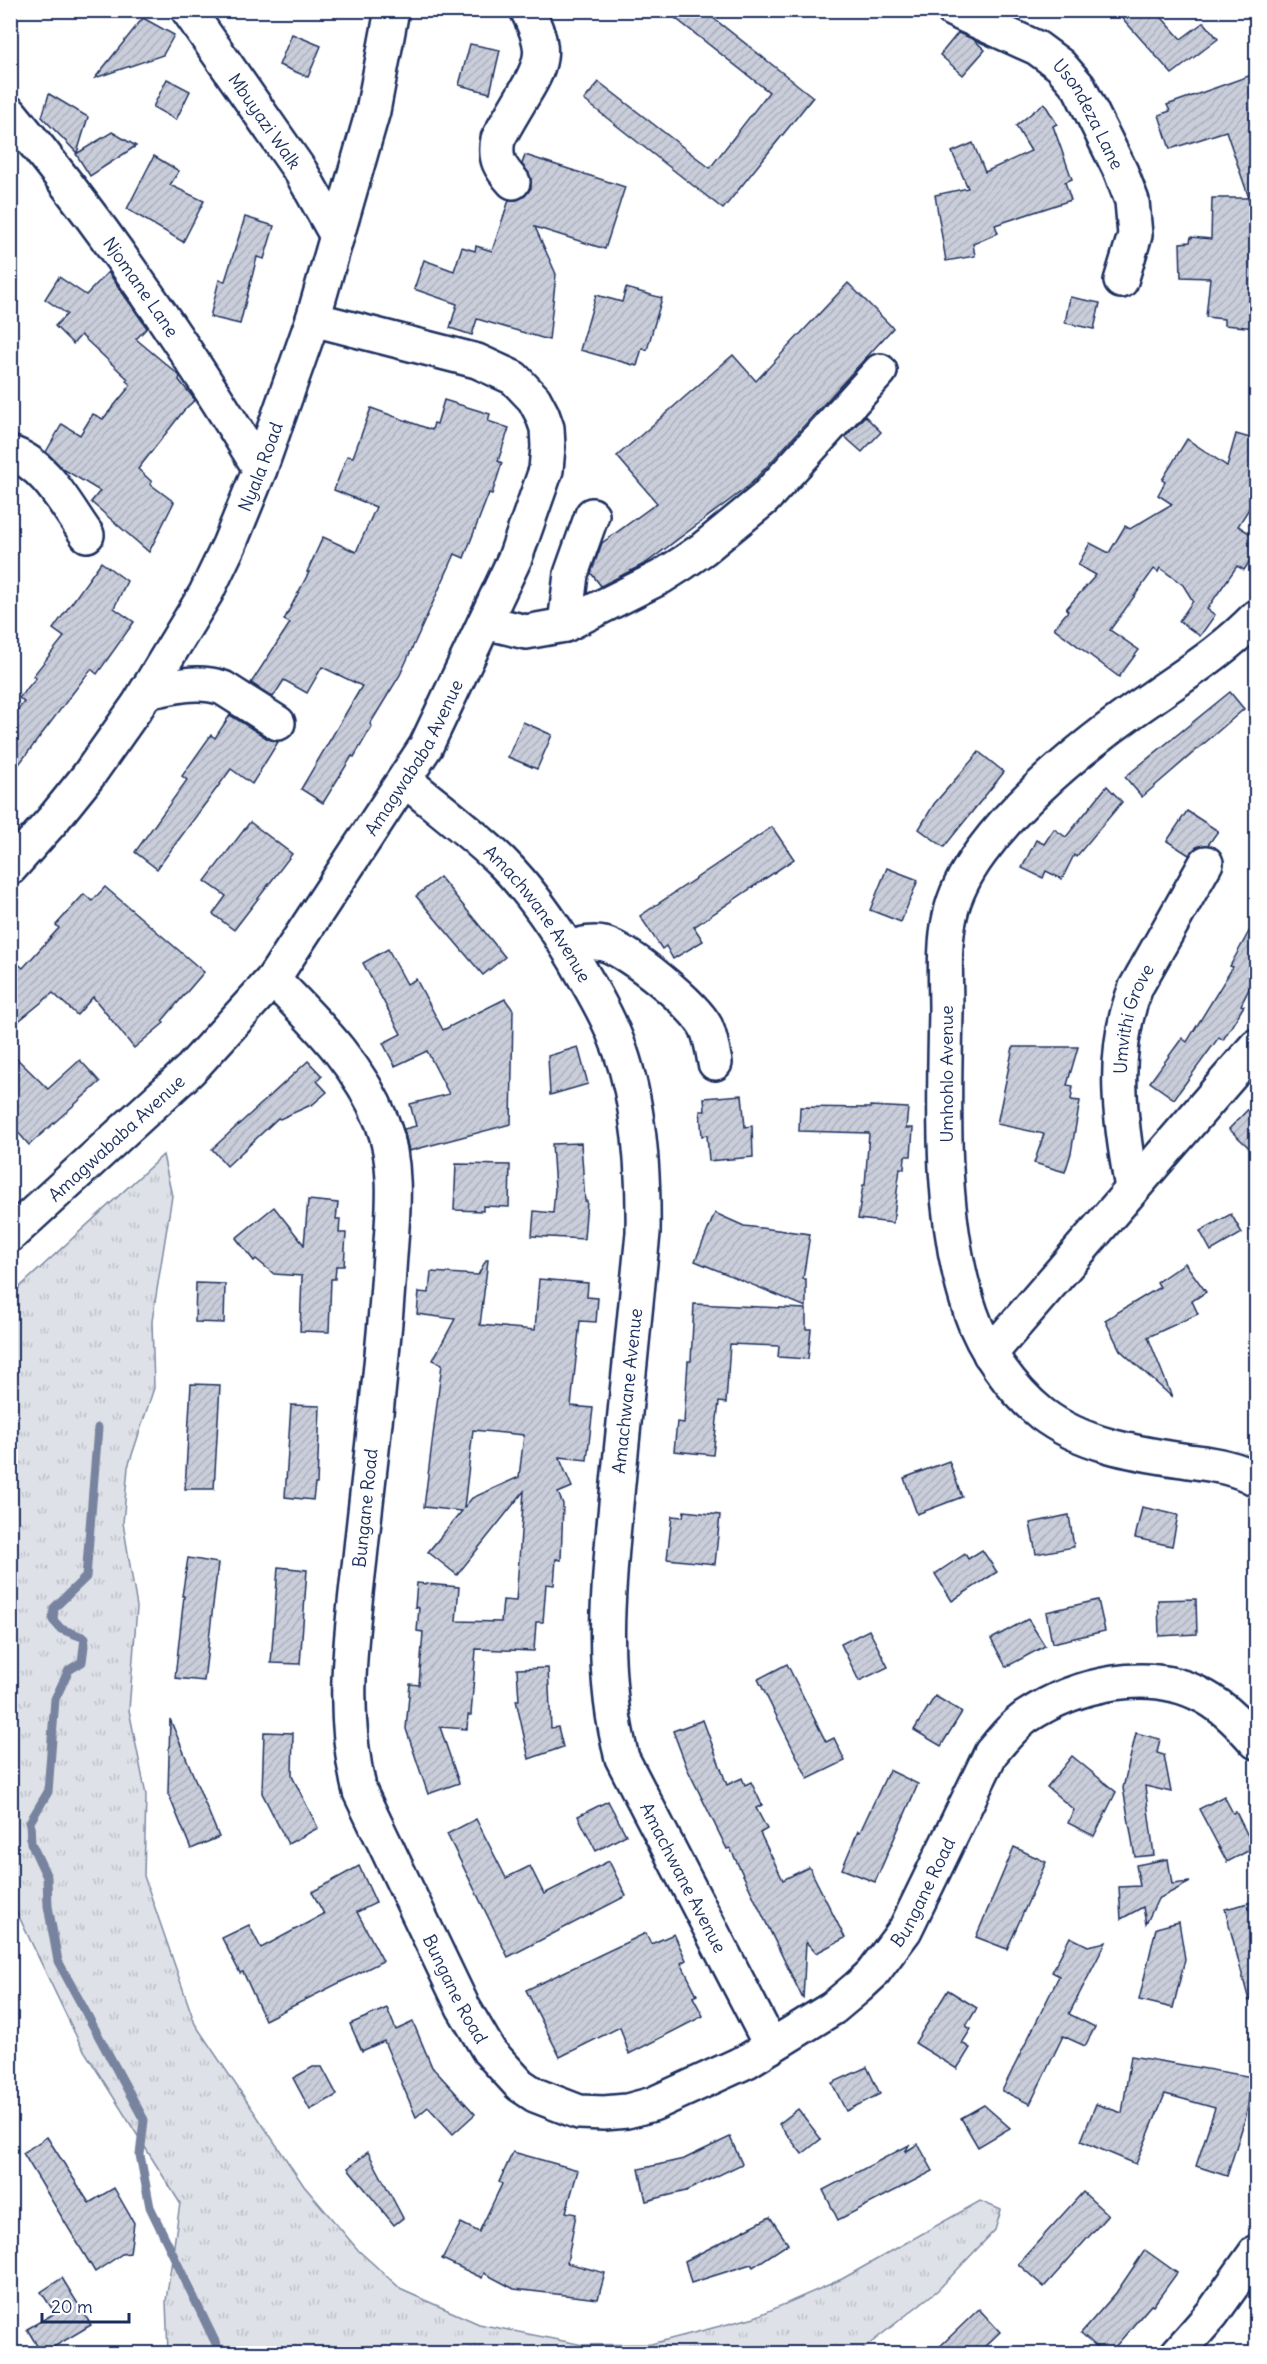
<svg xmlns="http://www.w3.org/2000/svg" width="1267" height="2364" viewBox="0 0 1267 2364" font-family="Delius,sans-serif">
<defs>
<pattern id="grass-tufts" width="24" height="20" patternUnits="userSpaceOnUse" patternTransform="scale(1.5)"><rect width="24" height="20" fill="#dee1e7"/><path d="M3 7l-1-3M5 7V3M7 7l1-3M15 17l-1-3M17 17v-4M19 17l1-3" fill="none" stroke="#bec1c9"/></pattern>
<pattern id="building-hatch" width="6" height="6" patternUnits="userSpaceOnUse" patternTransform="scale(1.5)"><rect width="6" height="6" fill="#caceda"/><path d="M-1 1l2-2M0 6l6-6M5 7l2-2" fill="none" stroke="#adb1be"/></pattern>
</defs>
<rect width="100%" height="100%" fill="#fff"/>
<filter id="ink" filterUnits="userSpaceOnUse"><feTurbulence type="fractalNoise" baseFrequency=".0167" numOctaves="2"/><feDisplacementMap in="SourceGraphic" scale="12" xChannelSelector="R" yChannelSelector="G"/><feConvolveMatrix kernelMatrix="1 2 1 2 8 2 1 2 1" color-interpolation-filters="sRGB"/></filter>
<g filter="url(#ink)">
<path fill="url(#grass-tufts)" stroke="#7c88a2" stroke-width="1.5" d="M163 1155 172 1196 152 1321 154 1388 128 1467 123 1523 137 1607 129 1710 146 1795 144 1876 195 2024 304 2186 359 2251 402 2290 479 2324 583 2345 651 2344 755 2317 842 2279 980 2201 1001 2210 995 2230 938 2290 858 2353H168L166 2301 180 2203 80 2044 11 1900V1295Z"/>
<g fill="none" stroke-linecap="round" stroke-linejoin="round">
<path stroke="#77839f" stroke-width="9" d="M98 1428 86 1577 54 1608 53 1620 61 1629 85 1638 82 1662 69 1670 55 1699 48 1792 30 1822 31 1843 47 1877 48 1906 58 1961 144 2120 140 2155 150 2207 221 2354"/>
</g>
<g fill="url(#building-hatch)" stroke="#1b2f5e" stroke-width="1.5" fill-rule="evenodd">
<path d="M665 10H703L813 97 723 209 584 100 599 82 710 168 769 92Z"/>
<path d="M1115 10H1155L1181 39 1204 22 1218 39 1172 74Z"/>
<path d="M143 18 174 35 163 55 95 78Z"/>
<path d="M958 33 973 39 985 50 963 75 940 55Z"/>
<path d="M292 34 321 46 308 77 279 65Z"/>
<path d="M470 44 500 50 490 93 459 85Z"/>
<path d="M1257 73V208L1254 209 1257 232V328L1224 325V319L1206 317 1210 278 1181 277 1180 243 1190 242 1191 237 1211 239 1212 198H1249L1226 131 1170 149 1159 115 1170 111 1167 105Z"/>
<path d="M167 79 190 91 176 120 153 107Z"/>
<path d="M49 94 88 117 77 153 42 117Z"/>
<path d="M1044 103 1057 124 1053 126 1072 179 1065 182 1071 200 995 225 998 233 973 244 975 256 946 261 935 195 968 188 952 152 973 143 985 172 1031 151 1016 126Z"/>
<path d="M112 132 136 146 90 176 76 154Z"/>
<path d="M525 155 625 187 605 249 535 227 556 274 549 340 477 319 472 335 450 328 457 304 414 289 424 260 454 271 462 247 475 251 476 246 492 251 509 200H517L525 196 531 188V178L522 164Z"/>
<path d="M154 156 179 171 170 185 204 201 183 242 127 209Z"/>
<path d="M245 217 274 226 264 259 257 257 240 324 210 317 219 280 225 281Z"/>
<path d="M108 272 147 328 136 339 180 376 179 380 195 400 185 409 138 469 152 482 150 484 174 502 149 552 91 502 100 491 63 469 46 452 62 424 80 435 93 414 103 419 131 385 126 381 128 379 81 335 73 344 55 326 67 314 45 299 59 277 86 295Z"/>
<path d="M848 283 893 328 750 485 646 563 601 586 591 573 602 543 657 503 617 456 733 355 756 381Z"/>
<path d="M626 288 662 298 647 350 642 348 637 366 580 350 596 295 622 302Z"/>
<path d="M1070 297 1100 303 1094 329 1065 323Z"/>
<path d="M444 400 490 414 488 421 509 428 498 461 502 463 492 494 489 493 464 558 455 554 400 675 370 724 372 726 354 757 352 756 323 803 301 789 362 686 322 667 307 693 284 680 273 697 251 683 290 623 284 620 309 572H307L323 537 356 552 376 507 334 490 347 456 353 457 371 408 432 430 434 423 437 424Z"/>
<path d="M865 416 881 432 862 452 845 437Z"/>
<path d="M1236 434 1257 440V496L1238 526 1257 538V550L1244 570 1237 566 1207 609 1215 615 1200 636 1179 621 1193 601 1183 585 1160 568 1158 572 1154 569 1110 630 1139 650 1119 677 1054 628 1068 611 1066 609 1096 575 1078 565 1090 543 1109 553 1125 526 1130 529 1172 504 1158 495 1165 482 1162 480 1187 439 1227 466Z"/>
<path d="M101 562 127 581 114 608 134 622 97 674 91 669 10 776V719L24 702 19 698 36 678 33 676 64 637 53 629Z"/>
<path d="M1230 692 1244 709 1142 797 1125 777Z"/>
<path d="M230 715 268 739 278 742 252 784 231 769 157 869 135 852 187 780 182 776 211 735 215 738Z"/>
<path d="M523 722 552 735 537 769 508 757Z"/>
<path d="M979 752 1004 772 944 847 919 829 934 804Z"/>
<path d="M1107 786 1122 802 1076 857 1074 855 1062 879 1046 871 1043 878 1022 868 1036 840 1044 844 1054 829 1066 837Z"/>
<path d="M1187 811 1218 831 1208 845 1197 847 1189 855 1167 841Z"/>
<path d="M250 822 292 854 234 930 213 914 226 896 205 881Z"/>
<path d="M772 827 794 859 694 927 703 941 673 959 666 946 662 949 640 916Z"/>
<path d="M887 868 918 880 901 922 870 910Z"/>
<path d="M440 877 505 957 483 975 416 896Z"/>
<path d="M105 887 204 972 162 1021 164 1023 134 1048 93 997 77 1015 53 993 10 1028V957L23 968 59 928 56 925 84 894 92 901Z"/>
<path d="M1257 917V980L1254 979 1241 1005 1244 1006 1223 1040 1219 1037 1174 1099 1150 1082 1182 1038 1187 1042 1233 967 1230 966Z"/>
<path d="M388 949 407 984 416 979 443 1030 505 999 513 1010 511 1124 409 1151 404 1129 416 1126 410 1104 449 1094 427 1051 395 1066 383 1043 401 1034 363 963Z"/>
<path d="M578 1047 588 1084 550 1095 548 1056Z"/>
<path d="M1013 1047H1078L1067 1085 1073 1086 1071 1100 1080 1101 1071 1153 1065 1172 1034 1163 1044 1134 997 1124Z"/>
<path d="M10 1052 48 1089 80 1060 100 1082 29 1145 10 1123Z"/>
<path d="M308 1061 322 1076 317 1081 327 1092 313 1104 280 1119 278 1118 227 1166 212 1149Z"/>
<path d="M742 1095 745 1127 752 1126 753 1157 709 1161 707 1135 702 1136 700 1111H705L704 1098Z"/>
<path d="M1257 1100V1155L1229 1129Z"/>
<path d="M870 1106 908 1108 906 1128H913L911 1156H905L904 1169 900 1168 893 1223 858 1219 863 1185H865L869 1133 799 1131 800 1107 870 1108Z"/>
<path d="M581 1143 585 1201H587L584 1239 532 1236 534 1211 553 1213 555 1189 552 1144Z"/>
<path d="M456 1164 510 1165 509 1207 483 1206V1211L454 1210Z"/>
<path d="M308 1200 338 1203 336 1219H340L339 1233H346L344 1266H336L335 1279H331L329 1332 300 1331 302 1276 274 1274 256 1259 254 1261 236 1238 274 1207 304 1245Z"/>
<path d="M715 1213 744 1226 810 1234 803 1279H806V1307L695 1261Z"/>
<path d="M1231 1214 1242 1233 1211 1251 1200 1231Z"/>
<path d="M486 1260H488L480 1325 535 1330 539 1279 588 1283 587 1297 598 1298 596 1322 580 1321 571 1406 593 1408 587 1460 559 1457 572 1487 558 1493 563 1504 561 1560 556 1559 554 1585 546 1584 543 1622H536L534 1651 476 1649 471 1715H468L467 1729 440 1727 459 1783 428 1794 406 1729 410 1684 419 1685 423 1632 417 1631 419 1608 415 1607 417 1583 459 1587 456 1621 501 1622 503 1600 516 1601 524 1491 457 1575 428 1552 462 1511 424 1507 442 1364 433 1360 455 1319 417 1314 419 1292 429 1293 431 1272 478 1275ZM473 1430 524 1435 519 1477 472 1498 464 1508Z"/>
<path d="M1185 1263 1206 1292 1192 1301 1198 1314 1148 1337 1172 1397 1120 1350 1105 1320 1160 1287 1157 1282Z"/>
<path d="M196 1283 225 1284 224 1323 195 1322Z"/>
<path d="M694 1304 806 1309V1329H811L808 1359 778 1357 779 1346 730 1344 726 1403 719 1402 713 1455 674 1451 677 1422 684 1423 688 1361H691Z"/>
<path d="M191 1384 220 1385 214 1489H185Z"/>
<path d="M291 1405 320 1406 317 1484H315L313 1500 285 1497Z"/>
<path d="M949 1461 962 1497 917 1514 904 1478Z"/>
<path d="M1142 1507 1178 1515 1172 1546 1135 1538Z"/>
<path d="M684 1511 720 1515 715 1564 667 1559 672 1516 683 1517Z"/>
<path d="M1069 1515 1074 1547 1036 1554 1030 1523Z"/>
<path d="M982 1550 997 1572 952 1601 935 1574 965 1554 968 1559Z"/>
<path d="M188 1558 218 1563 204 1681 175 1678 184 1596H182Z"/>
<path d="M278 1567 307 1570 300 1664 271 1663Z"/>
<path d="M1196 1599 1197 1634 1159 1636 1158 1600Z"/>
<path d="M1098 1600 1105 1631 1052 1643 1046 1612Z"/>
<path d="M1028 1619 1045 1646 1006 1667 991 1639Z"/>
<path d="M869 1630 888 1667 859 1681 841 1644Z"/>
<path d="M787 1664 826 1742 834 1738 845 1761 808 1779 758 1679Z"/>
<path d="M548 1668 551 1728 558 1727 563 1747 529 1759 516 1700H519L517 1669Z"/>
<path d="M935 1696 962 1712 941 1746 914 1730Z"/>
<path d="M170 1719 219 1837 191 1849 168 1793Z"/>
<path d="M703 1720 727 1785 742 1778 745 1785 751 1782 762 1805 756 1808 767 1829 760 1833 783 1880 809 1867 845 1938 816 1953 806 1942 803 1999 730 1848 727 1849 687 1768 673 1731Z"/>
<path d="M264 1732 293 1733 292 1776 318 1828 288 1844 262 1793Z"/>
<path d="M1136 1733 1160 1739 1157 1753 1164 1755 1171 1792 1145 1786 1154 1855 1135 1857 1123 1788Z"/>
<path d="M1072 1756 1116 1792 1094 1836 1068 1823 1074 1810 1047 1787Z"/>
<path d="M889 1770 918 1784 875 1882 842 1869 858 1831 860 1832Z"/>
<path d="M1224 1796 1233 1813 1236 1812 1254 1848 1227 1862 1199 1809Z"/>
<path d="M608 1801 626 1835 596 1851 578 1816Z"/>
<path d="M476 1819 506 1878 530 1866 544 1894 609 1861 626 1896 508 1957 447 1834Z"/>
<path d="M1014 1847 1046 1862 1007 1949 976 1937Z"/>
<path d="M1168 1859 1172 1884 1190 1882 1158 1899 1146 1924 1143 1907 1121 1919 1119 1887 1140 1886 1136 1865Z"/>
<path d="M359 1866 376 1903 357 1912 383 1961 265 2020 243 1972 240 1973 222 1938 249 1925 261 1948 324 1914 312 1892Z"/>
<path d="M1257 1901V2000L1249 2001 1225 1909Z"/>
<path d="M1179 1922 1185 1959 1173 2008 1139 2000 1156 1928Z"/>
<path d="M646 1933 651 1944 674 1934 686 1960 681 1963 697 1995 693 1997 703 2016 629 2054 620 2027 560 2057 526 1990Z"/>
<path d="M1070 1937 1088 1946 1106 1942 1069 2014 1095 2027 1085 2046 1063 2036 1030 2104 1002 2091 1059 1976 1052 1972Z"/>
<path d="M948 1990 977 2008 966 2026 971 2029 962 2043 970 2048 957 2069 915 2043Z"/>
<path d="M387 2008 396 2030 413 2022 432 2067 475 2114 453 2134 428 2107 416 2117 384 2041 362 2051 350 2024Z"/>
<path d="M1131 2056 1253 2077 1246 2116 1227 2176 1196 2166 1215 2108 1165 2094 1136 2164 1081 2141 1096 2104 1122 2113Z"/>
<path d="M313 2067H322L337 2095 310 2110 293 2078Z"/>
<path d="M867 2067 880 2094 846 2111 832 2083Z"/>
<path d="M984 2105 1010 2128 978 2147 961 2118Z"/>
<path d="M798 2109 821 2139 802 2154 779 2124Z"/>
<path d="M47 2137 89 2203 114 2188 134 2223 130 2253 122 2254 95 2272 23 2153Z"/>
<path d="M730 2137 742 2164 686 2191 646 2201 639 2169 684 2159Z"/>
<path d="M918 2144 933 2171 838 2220 823 2190 909 2145 905 2152Z"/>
<path d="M368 2152 403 2218 394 2225 348 2168Z"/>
<path d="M513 2152 578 2170 566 2212 576 2214 567 2263 605 2273 598 2299 514 2289 484 2273 482 2278 442 2259 461 2223 479 2232 502 2184 499 2182Z"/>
<path d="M1083 2192 1108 2215 1044 2287 1018 2264Z"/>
<path d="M770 2217 788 2244 753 2267 751 2264 691 2283 685 2261Z"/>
<path d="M1145 2250 1177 2273 1153 2306 1151 2305 1109 2354H1105L1081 2333 1116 2293Z"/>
<path d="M62 2278 91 2325 42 2354 27 2329 55 2313 41 2292Z"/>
<path d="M979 2309 1000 2332 977 2354H932Z"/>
</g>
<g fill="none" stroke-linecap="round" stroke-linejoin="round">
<defs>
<g id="minor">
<path id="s1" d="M188 10 301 172 337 236"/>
<path id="s2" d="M953 10 1037 48 1060 65 1079 87 1121 172 1132 201 1135 235 1121 281"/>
<path id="s3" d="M10 113C103 225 185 345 260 469"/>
<path d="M513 182C500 168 494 159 498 139 506 124 515 109 524 94 545 60 546 47 527 10"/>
<path d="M10 453C46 464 66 506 87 535"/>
<path d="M1256 617C1224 650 1190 671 1153 697 1090 740 1026 791 981 852 967 871 955 892 950 916 943 946 946 980 946 1011 944 1107 939 1221 971 1313 983 1349 1012 1390 1042 1414 1081 1444 1134 1453 1182 1460 1208 1464 1234 1466 1256 1479"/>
<path d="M485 622 526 632 565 625 661 577 683 563 703 549 764 499 880 371"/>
<path d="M565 625 571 574 592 515"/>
<path d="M146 692C172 687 197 679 223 688L278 723"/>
<path id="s4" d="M405 780C437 807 472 833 502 862 531 891 554 925 575 960 588 984 603 1007 613 1032 639 1091 644 1170 643 1233 635 1313 627 1393 619 1473 610 1569 597 1664 622 1758L771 2046"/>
<path id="s5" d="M10 868 51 822 88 776 138 705 206 593 229 545 260 469 313 319 373 111 392 10"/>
<path d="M568 948C580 945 591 941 604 944 629 951 694 1004 706 1027 711 1038 713 1051 715 1063"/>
<path id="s6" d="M273 979C315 1022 359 1064 382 1122 400 1168 392 1221 389 1270 383 1366 370 1462 360 1558 351 1638 340 1712 360 1792L463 2007 489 2051 520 2085 535 2095 579 2112 604 2113 627 2111 653 2104 747 2061 833 2008 858 1987 872 1974 905 1930 991 1753C1002 1740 1012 1727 1026 1717 1076 1684 1150 1666 1205 1697 1225 1708 1241 1725 1256 1742"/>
<path id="s7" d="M1132 1188C1120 1121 1110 1052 1136 987L1206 863"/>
<path id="s8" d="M10 1235 190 1070 273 979 426 746 515 558 546 470 548 447 547 428 542 414 534 399 514 378 477 361 313 319"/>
<path d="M990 1354 1256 1046"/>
<path d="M1177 2354 1212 2314 1256 2252"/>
</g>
</defs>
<use href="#minor" stroke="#1b2f5e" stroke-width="38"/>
<use href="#minor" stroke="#fff" stroke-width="33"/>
</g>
</g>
<g text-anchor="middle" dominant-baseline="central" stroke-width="5" stroke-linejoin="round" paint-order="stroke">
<g font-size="18" fill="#1b2f5e" stroke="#fff">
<text stroke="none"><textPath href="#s2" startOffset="178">Usondeza Lane</textPath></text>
<text stroke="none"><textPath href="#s1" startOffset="135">Mbuyazi Walk</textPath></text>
<text stroke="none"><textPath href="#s3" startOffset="218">Njomane Lane</textPath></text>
<text stroke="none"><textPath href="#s5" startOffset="476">Nyala Road</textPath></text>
<text stroke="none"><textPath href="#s8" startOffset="630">Amagwababa Avenue</textPath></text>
<text stroke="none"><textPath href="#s4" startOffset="190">Amachwane Avenue</textPath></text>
<text stroke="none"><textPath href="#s7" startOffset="172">Umvithi Grove</textPath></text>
<text transform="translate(946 1074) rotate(-90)">Umhohlo Avenue</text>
<text stroke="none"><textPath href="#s8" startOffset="144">Amagwababa Avenue</textPath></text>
<text transform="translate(627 1391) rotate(-84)">Amachwane Avenue</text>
<text transform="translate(365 1508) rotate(-84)">Bungane Road</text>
<text stroke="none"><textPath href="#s4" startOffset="1198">Amachwane Avenue</textPath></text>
<text stroke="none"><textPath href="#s6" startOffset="1684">Bungane Road</textPath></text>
<text stroke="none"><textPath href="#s6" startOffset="1074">Bungane Road</textPath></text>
</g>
</g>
<rect width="1267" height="2364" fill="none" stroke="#fff" stroke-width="36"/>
<rect x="18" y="18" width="1231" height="2328" fill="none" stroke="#1b2f5e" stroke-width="2" filter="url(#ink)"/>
<path d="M42 2313v9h87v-9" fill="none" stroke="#1b2f5e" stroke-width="3"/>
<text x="51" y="2313" font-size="18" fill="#1b2f5e" stroke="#ffffff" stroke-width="4.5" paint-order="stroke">20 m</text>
</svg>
